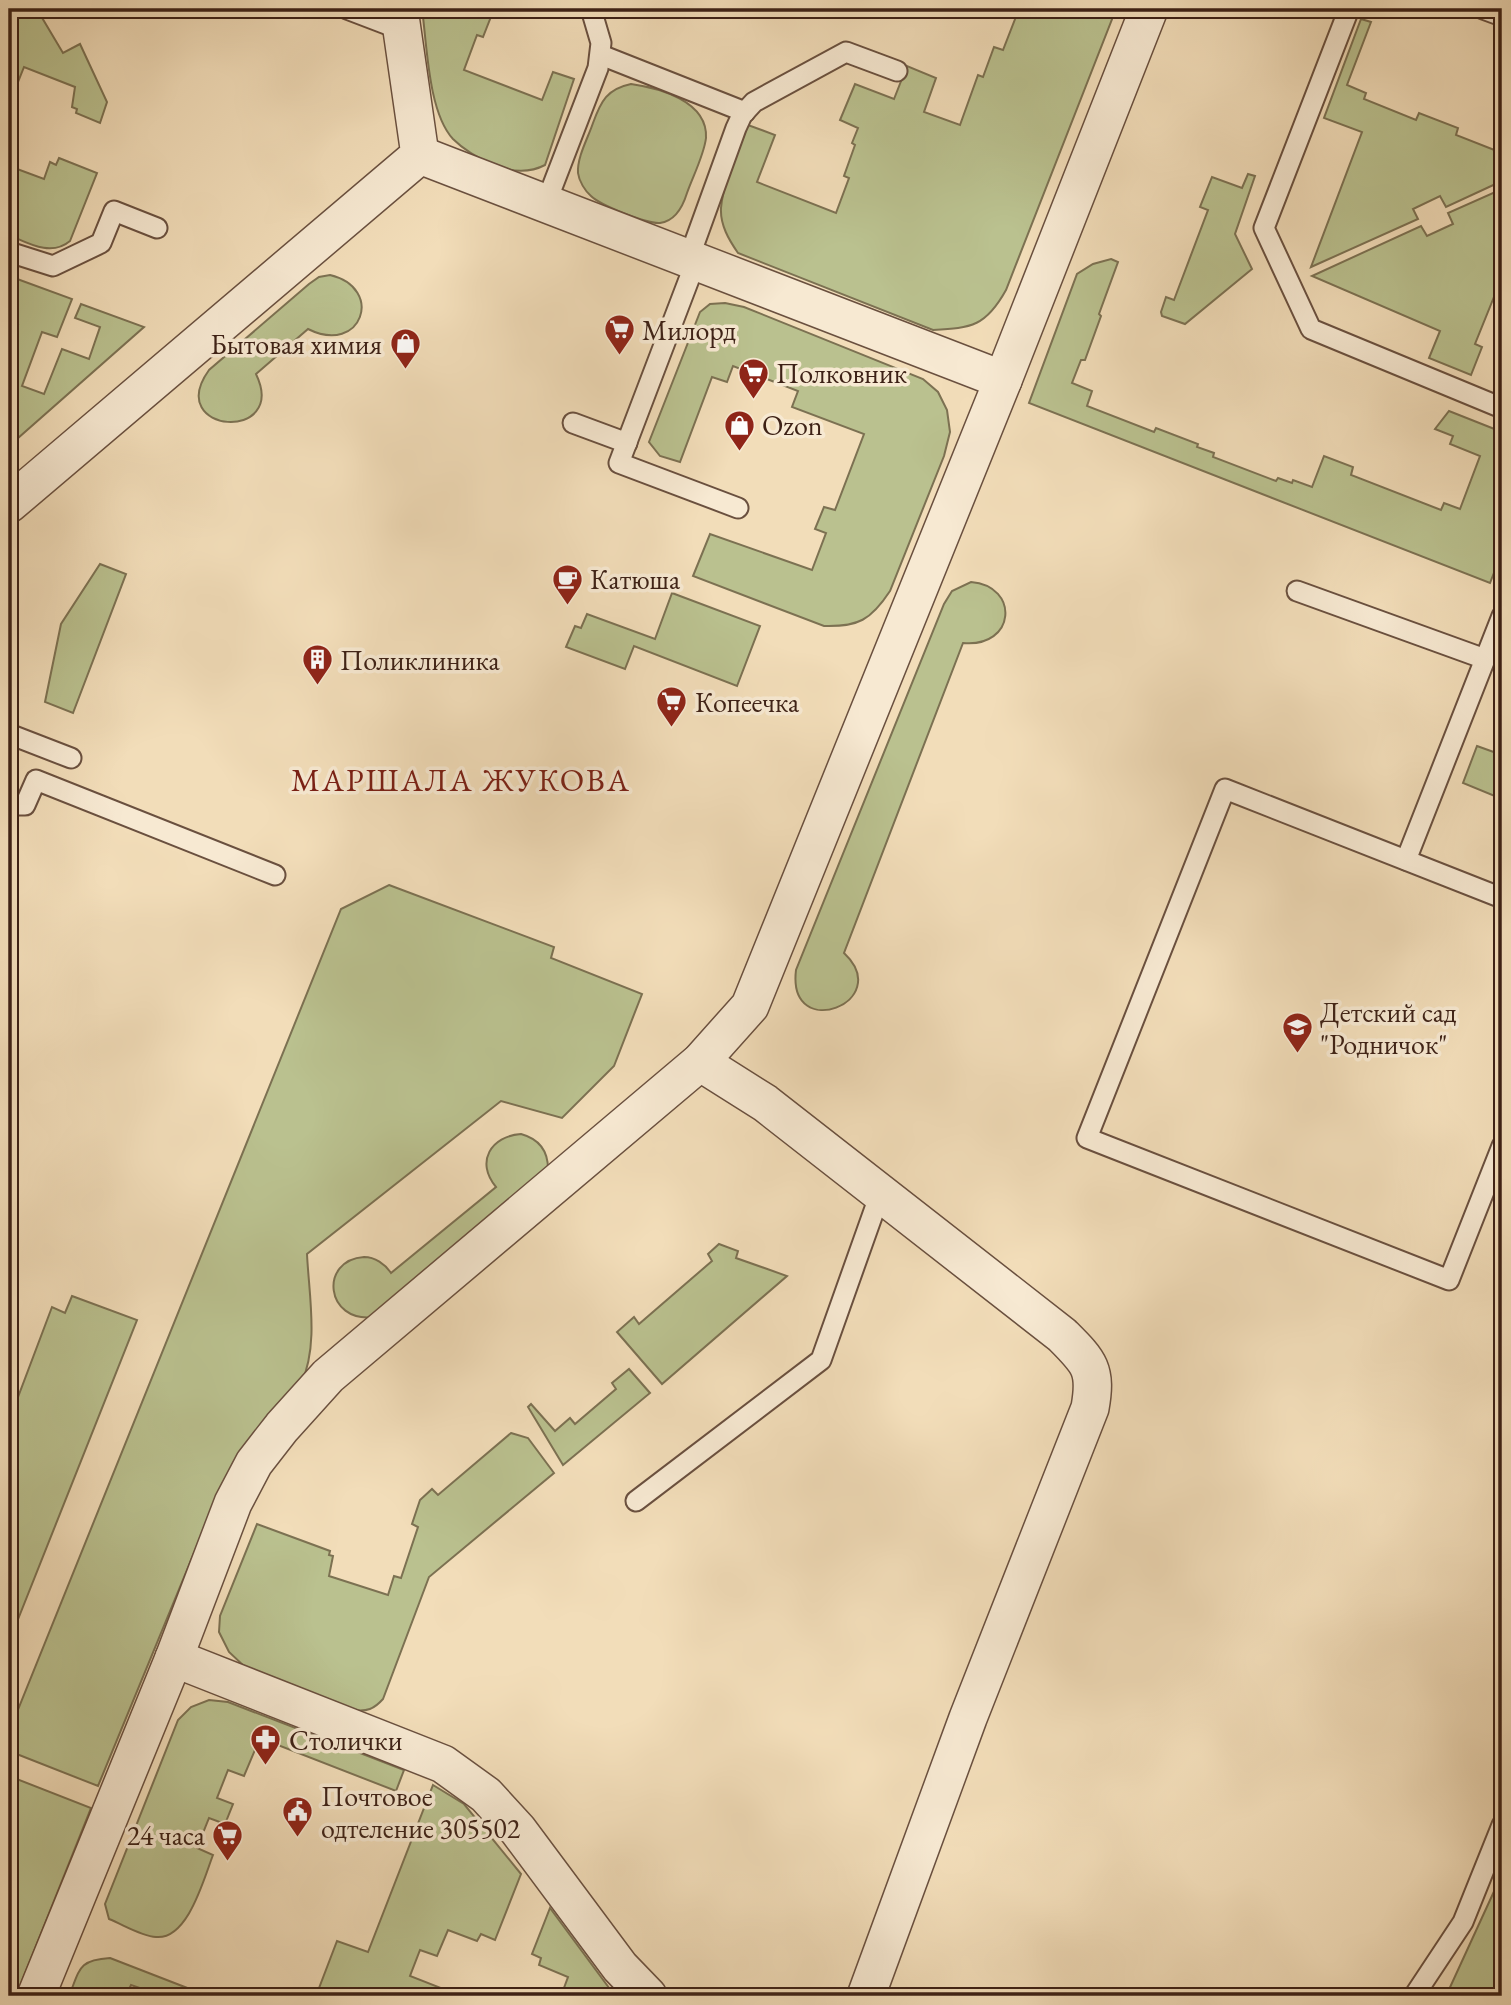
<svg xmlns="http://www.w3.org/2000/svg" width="1511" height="2005" viewBox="0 0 1511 2005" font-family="'EB Garamond',serif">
<rect width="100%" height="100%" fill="#f2ddb9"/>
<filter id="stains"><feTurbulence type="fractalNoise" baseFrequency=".00286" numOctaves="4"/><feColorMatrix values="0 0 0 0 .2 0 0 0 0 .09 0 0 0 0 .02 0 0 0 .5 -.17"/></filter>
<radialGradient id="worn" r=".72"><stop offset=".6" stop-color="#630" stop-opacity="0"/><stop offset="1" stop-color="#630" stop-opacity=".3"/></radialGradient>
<g fill="#bac18f" stroke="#7c7152" stroke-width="2">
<path d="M10 9H51L41 16 63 53 80 44 107 102 100 123 76 113 77 109 72 107 75 87 24 67 16 87 9 85Z"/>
<path d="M422 9H494L483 37 477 35 464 70 542 100 553 72 574 79 545 165C528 174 511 172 493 165 478 158 465 151 453 139 428 112 427 44 422 9Z"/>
<path d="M1019 9H1116L1006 290C986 326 972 328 933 330L738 253C729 240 720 225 721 208 723 182 739 150 748 125L775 135 757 182 836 213 849 178 844 176 855 145 852 143 858 128 840 120 855 84 894 99 907 66 936 78 924 112 960 125 978 75 983 77 994 47 1003 50Z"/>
<path d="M1361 19 1371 22 1347 85 1366 93 1364 99 1416 120 1419 113 1458 128 1456 135 1502 153V181L1446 207 1440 196 1413 209 1418 219 1311 267 1362 132 1324 118Z"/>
<path d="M631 84C659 88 708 101 706 138 704 155 693 176 687 193 683 206 675 221 660 223 647 224 600 205 591 196 585 191 579 181 578 173 577 157 588 138 593 123 601 101 607 89 631 84Z"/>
<path d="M59 158 97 173 70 241C51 257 28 243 9 235V166L44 179 50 162 56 165Z"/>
<path d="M1248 174 1255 176 1235 234 1252 269 1185 324 1162 316 1161 312 1166 297 1174 300 1208 210 1200 207 1212 177 1242 188Z"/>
<path d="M1502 189V294L1496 292 1475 344 1482 347 1471 375 1429 358 1440 331 1312 276 1421 226 1427 236 1453 224 1448 213Z"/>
<path d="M1111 259 1118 262 1099 314 1101 316 1085 360H1081L1072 383 1092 391 1087 406 1154 432 1156 428 1198 444 1197 447 1214 453 1213 457 1276 481 1278 478 1292 483 1293 480 1312 487 1324 456 1353 467 1351 475 1441 510 1444 503 1460 509 1480 456 1450 444 1453 436 1435 429 1449 411 1502 432V552L1490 583 1029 403 1077 274 1093 264Z"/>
<path d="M330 275C385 288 362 356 308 329L256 374C289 443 163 434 209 370L309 284 319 277Z"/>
<path d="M9 276 72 299 57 337 42 332 22 386 44 394 62 349 89 359 100 327 75 318 81 304 144 327 9 446V361L16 343 12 341 18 325 9 321Z"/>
<path d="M725 303 744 307 923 379 938 392 947 410 950 432 944 456 890 591C871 620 858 627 824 626L693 576 710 534 812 570 826 533 815 529 824 507 835 510 864 434 792 407 798 391 733 366 727 382 712 377 680 462 660 456 649 442 700 312 710 304Z"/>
<path d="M100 564 126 574 73 713 45 702 61 624Z"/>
<path d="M971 582C1020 586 1016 648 963 643L844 953C896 1002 787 1044 796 970L944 604 952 591Z"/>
<path d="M672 593 760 626 737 686 634 646 625 669 566 647 575 626 581 628 587 614 655 639Z"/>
<path d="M1477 746 1502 755V799L1463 783Z"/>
<path d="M389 885 554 947 551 958 642 994 614 1066 562 1118 501 1101 307 1254C309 1296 319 1345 301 1384L215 1502 98 1786 9 1751V1732L341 909Z"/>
<path d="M521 1134C539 1139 548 1150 548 1169L374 1317C325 1323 319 1260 364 1257 375 1257 385 1264 391 1273L496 1187C475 1162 491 1136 521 1134Z"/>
<path d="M719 1244 738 1251 736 1258 787 1276 662 1384 617 1332 634 1317 639 1324 712 1261 708 1254Z"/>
<path d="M72 1296 137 1320 9 1642V1399L10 1395 18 1397 52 1307 65 1313Z"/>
<path d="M629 1369 650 1393 563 1465 528 1407 531 1404 555 1431 570 1418 575 1424 616 1389 612 1383Z"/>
<path d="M511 1433 528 1438 554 1473 429 1577 383 1699C374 1709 367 1712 353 1710L246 1668 229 1652 219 1632 220 1616 257 1524 330 1551 329 1555 333 1556 329 1576 388 1595 394 1576 401 1578 418 1527 412 1524 420 1500 432 1489 438 1495Z"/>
<path d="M209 1700 228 1702 404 1770 396 1791 260 1738 244 1776 228 1770 217 1798 233 1804 225 1824 209 1818 197 1848 213 1855C204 1878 188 1940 156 1937 141 1936 124 1925 109 1919L105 1904 178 1720 191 1707Z"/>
<path d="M9 1776 91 1808 16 1996H9Z"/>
<path d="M433 1785 464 1804 521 1874 495 1940 481 1934 477 1941 448 1930 437 1956 420 1950 410 1976 441 1988 439 1996H316L337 1941 368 1952Z"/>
<path d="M1502 1874V1996H1446Z"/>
<path d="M550 1908 615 1996H561L568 1977 539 1965 541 1958 532 1954Z"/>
<path d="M110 1958 208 1996H163L131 1985 126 1996H69C80 1969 78 1960 110 1958Z"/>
</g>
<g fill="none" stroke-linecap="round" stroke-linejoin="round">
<defs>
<g id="lane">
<path d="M347 9 402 30"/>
<path d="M1349 9 1264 228 1311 329 1502 408"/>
<path d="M1483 9 1502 16"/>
<path d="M601 55 745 112"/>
<path d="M546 203 598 68 601 43 591 9"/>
<path d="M9 252 53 266 101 243 114 211 157 228"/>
<path d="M689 258 736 128 742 115 754 102 846 52 897 71"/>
<path d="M696 261 619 463 738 508"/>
<path d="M573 423 627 443"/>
<path d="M1297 591 1485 659"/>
<path d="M9 734 71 758"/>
<path d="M9 805H25L36 780 275 875"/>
<path d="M1406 860 1502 616"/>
<path d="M1502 898 1225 789 1087 1138 1449 1280 1502 1146"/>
<path d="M636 1501 821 1360 880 1194"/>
<path d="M1414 1996 1463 1922 1502 1825"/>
</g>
<g id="street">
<path d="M420 155 1003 380"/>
<path d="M9 504 420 155 399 9"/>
<path d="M700 1062 765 1103 1062 1335C1089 1362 1097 1369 1090 1408L968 1718 866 1996"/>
<path d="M174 1658 443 1764 486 1795 518 1830 620 1967 648 1996"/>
<path d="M36 1996 174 1658 233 1503 254 1463 282 1427 328 1376 700 1062 750 1006 1003 380 1149 9"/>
</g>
</defs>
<use href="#lane" stroke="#6a503f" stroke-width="23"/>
<use href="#street" stroke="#6a503f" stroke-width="40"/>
<use href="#lane" stroke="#f7e9d2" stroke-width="19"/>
<use href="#street" stroke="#f7e9d2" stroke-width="37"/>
</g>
<defs>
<symbol id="supermarket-pin" viewBox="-11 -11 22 30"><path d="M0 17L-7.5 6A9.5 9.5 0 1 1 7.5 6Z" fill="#8f2418" stroke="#f7e9d2"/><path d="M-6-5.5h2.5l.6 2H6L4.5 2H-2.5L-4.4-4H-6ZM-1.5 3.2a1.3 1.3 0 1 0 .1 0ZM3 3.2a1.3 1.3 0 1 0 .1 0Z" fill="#fff"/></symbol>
<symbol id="shop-pin" viewBox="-11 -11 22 30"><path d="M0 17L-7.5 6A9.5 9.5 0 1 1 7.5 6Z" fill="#8f2418" stroke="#f7e9d2"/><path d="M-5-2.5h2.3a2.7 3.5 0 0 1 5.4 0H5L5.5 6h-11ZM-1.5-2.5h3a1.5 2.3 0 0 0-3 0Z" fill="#fff"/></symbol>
<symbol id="cafe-pin" viewBox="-11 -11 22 30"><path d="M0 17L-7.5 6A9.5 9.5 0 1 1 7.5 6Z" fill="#8f2418" stroke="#f7e9d2"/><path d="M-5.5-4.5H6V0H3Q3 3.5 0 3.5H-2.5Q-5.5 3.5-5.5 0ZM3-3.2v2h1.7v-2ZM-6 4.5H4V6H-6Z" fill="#fff"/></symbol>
<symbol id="building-pin" viewBox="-11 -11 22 30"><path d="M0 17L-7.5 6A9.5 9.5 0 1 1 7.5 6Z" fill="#8f2418" stroke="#f7e9d2"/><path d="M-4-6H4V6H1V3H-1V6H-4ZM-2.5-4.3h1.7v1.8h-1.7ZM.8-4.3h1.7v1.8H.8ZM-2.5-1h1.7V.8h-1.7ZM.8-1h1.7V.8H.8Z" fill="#fff"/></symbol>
<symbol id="school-pin" viewBox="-11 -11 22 30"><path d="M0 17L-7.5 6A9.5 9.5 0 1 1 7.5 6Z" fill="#8f2418" stroke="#f7e9d2"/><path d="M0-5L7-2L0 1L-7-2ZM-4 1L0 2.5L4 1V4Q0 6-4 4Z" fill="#fff"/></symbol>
<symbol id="pharmacy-pin" viewBox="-11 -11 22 30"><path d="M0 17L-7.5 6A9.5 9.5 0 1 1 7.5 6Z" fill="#8f2418" stroke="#f7e9d2"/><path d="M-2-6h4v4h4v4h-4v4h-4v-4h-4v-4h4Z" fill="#fff"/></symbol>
<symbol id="civic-pin" viewBox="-11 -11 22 30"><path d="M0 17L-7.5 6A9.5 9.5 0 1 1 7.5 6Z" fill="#8f2418" stroke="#f7e9d2"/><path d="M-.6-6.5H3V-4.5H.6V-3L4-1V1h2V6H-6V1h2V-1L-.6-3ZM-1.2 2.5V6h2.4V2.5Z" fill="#fff"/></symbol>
</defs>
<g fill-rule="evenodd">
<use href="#supermarket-pin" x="602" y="312" width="35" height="47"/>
<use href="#shop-pin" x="388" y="326" width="35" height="47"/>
<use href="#supermarket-pin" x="736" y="356" width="35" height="47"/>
<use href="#shop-pin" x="722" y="408" width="35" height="47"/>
<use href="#cafe-pin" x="550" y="562" width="35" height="47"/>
<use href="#building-pin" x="300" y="642" width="35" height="47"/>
<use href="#supermarket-pin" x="654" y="684" width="35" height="47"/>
<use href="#school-pin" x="1280" y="1010" width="35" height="47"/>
<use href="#pharmacy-pin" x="248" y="1722" width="35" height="47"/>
<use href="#civic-pin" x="280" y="1794" width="35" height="47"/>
<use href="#supermarket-pin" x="210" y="1818" width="35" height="47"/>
</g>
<g text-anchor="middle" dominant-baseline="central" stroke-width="7" stroke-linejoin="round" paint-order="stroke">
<g font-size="28" fill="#3d2116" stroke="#f7e9d2" text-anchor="start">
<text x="642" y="330">Милорд</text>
<text x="382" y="344" text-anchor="end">Бытовая химия</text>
<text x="776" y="373">Полковник</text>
<text x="762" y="425">Ozon</text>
<text x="590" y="579">Катюша</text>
<text x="340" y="660">Поликлиника</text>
<text x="695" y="702">Копеечка</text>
<text x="1320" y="1012">Детский сад<tspan x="1320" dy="32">"Родничок"</tspan></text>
<text x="289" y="1740">Столички</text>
<text x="321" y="1796">Почтовое<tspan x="321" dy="32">одтеление 305502</tspan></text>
<text x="205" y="1835" text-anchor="end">24 часа</text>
</g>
<g font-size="32" letter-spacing="2" fill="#7a1f14" stroke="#f7e9d2">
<text x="461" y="780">МАРШАЛА ЖУКОВА</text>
</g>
</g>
<rect width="1511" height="2005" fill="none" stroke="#f2ddb9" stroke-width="35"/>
<rect x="10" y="10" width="1490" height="1984" fill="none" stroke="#3d2116" stroke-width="3.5"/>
<rect x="18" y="18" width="1476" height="1970" fill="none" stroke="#3d2116" stroke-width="2"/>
<rect width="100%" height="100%" filter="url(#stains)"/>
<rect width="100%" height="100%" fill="url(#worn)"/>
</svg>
